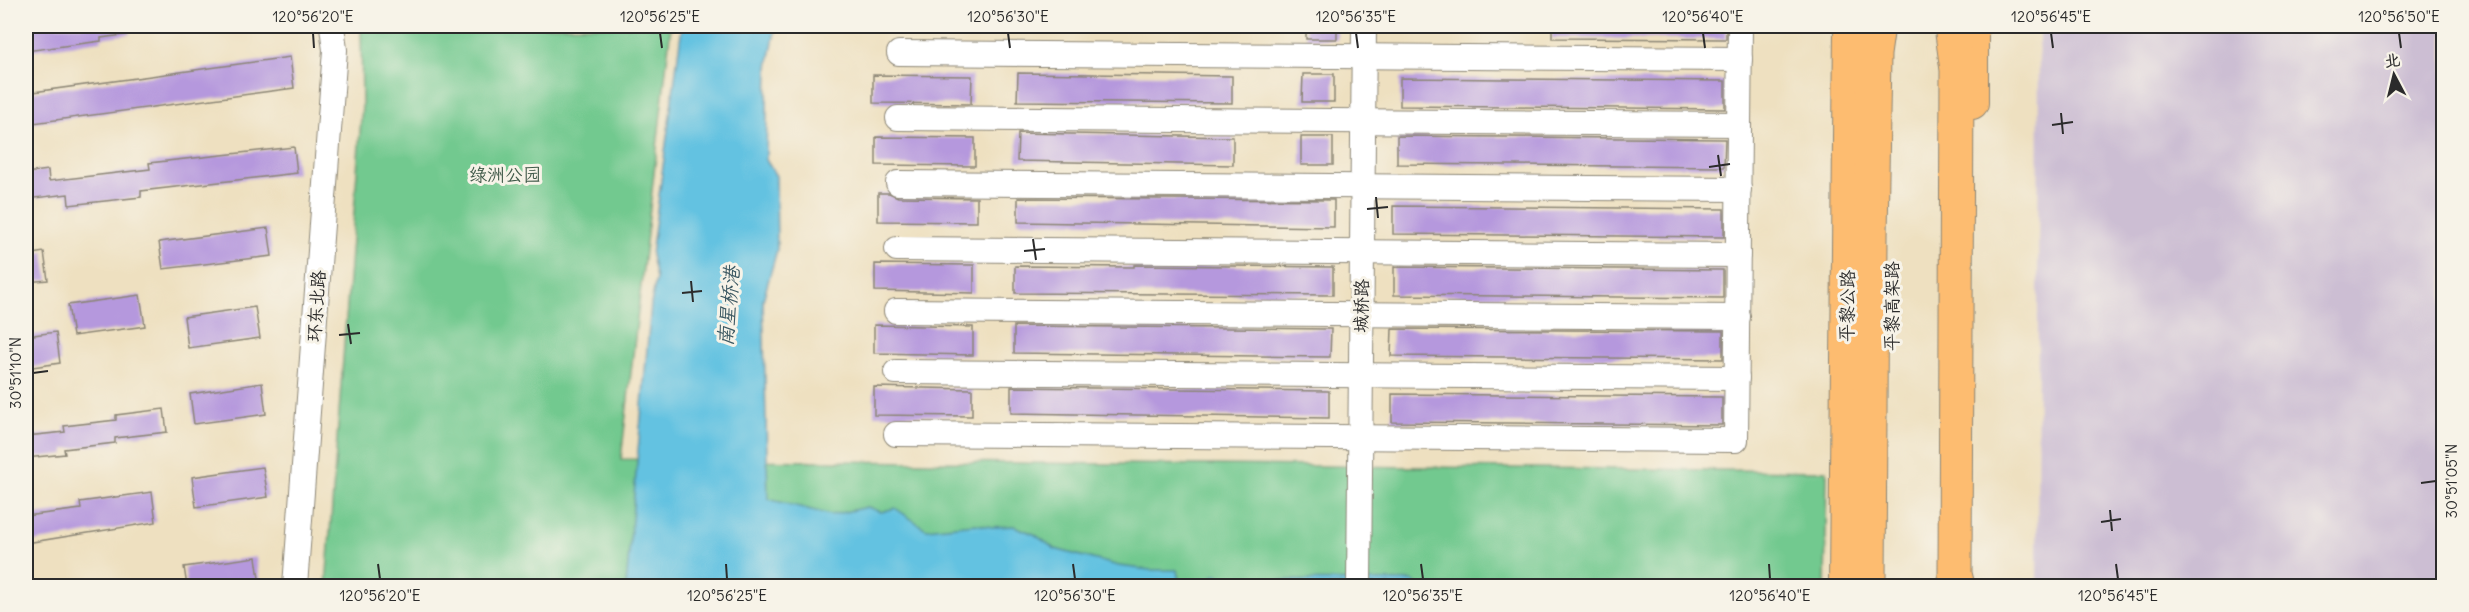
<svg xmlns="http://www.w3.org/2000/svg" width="2469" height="612" viewBox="0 0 2469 612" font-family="Delius,'LXGW WenKai TC',sans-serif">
<rect width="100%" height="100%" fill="#f7f3e8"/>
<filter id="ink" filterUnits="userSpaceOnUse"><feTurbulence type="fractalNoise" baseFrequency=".0167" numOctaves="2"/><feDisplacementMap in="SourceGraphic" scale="12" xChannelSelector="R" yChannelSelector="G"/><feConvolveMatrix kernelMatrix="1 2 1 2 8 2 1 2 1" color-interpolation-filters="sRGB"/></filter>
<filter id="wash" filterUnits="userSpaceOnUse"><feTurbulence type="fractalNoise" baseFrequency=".008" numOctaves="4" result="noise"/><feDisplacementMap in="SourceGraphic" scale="24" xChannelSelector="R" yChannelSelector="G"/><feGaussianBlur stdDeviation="1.35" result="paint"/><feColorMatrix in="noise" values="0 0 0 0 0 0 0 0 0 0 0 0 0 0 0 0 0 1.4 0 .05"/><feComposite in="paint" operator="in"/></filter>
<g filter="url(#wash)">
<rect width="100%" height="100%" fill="#eee0c0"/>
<path fill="#ccbed3" d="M2039 26H2443V586H2037Z"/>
<path fill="#72c98f" stroke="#4e7a5d" stroke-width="1.5" d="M361 26H671L621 459 1827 471 1825 586H326L362 105Z"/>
<g fill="#63c2e1" stroke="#477686" stroke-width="1.5">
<path d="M682 26H776L768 67 766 160 776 176 777 250 763 300 768 499 831 515 867 507 881 512 895 508 926 529 975 524 992 527 1014 526 1034 534 1055 549 1119 566 1150 570H1177L1180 586H626L651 304 656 279 651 255Z"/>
<path d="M1217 574 1226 580 1413 581 1419 586H1199L1212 585V577Z"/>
</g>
<g id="blocks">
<g fill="#b598dd">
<path d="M26 26H129L130 34 101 38V41L26 51Z"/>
<rect x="1306" y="26" width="31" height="13"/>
<path d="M1552 26H1726V39L1552 38Z"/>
<path d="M290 57 294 88 26 124V93Z"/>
<path d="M1018 73 1232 76V103L1017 101Z"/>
<path d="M1303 74H1334V102H1302Z"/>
<path d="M873 75 972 76 971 104 873 103Z"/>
<path d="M1400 78 1725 81V109L1400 106Z"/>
<path d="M1018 133 1233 137V165L1017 161Z"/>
<path d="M1397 136 1725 139 1724 167 1397 164Z"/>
<path d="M876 137 975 138V166L876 165Z"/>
<rect x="1301" y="137" width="32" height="28"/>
<path d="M294 147 297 173 141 191V197L69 205 68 194 26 199V173L48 170 49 181 150 169 149 163Z"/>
<path d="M878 193H889L898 197 977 198V222L878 221Z"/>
<path d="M1018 198 1334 200V227L1018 222Z"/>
<path d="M1393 206 1724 209V237L1393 234Z"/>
<path d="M268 228 272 256 163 269 159 242Z"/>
<path d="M44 252 48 280 26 282V255Z"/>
<path d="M875 264 974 265V293L875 291Z"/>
<path d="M1134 265 1333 267V295L1015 293V266L1134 267Z"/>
<path d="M1394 267 1723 270V298L1394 295Z"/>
<path d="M140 295 145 326 73 336 68 305Z"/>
<path d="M255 307 260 338 188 348 184 317Z"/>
<path d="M874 325 973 327V355L874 353Z"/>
<path d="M1014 326 1331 329 1330 357 1014 353Z"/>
<path d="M1392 329 1723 331V359L1391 356Z"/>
<path d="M56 332 60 363 26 368V336Z"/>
<path d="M262 383 266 414 194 424 190 394Z"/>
<path d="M874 387 972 389V416L874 415Z"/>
<path d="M1011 387 1329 391V418L1011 413Z"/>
<path d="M1392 394 1722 397V425L1392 422Z"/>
<path d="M164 409 167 432 115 438V443L64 449 65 454 26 458V436L65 432 64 426 116 420V415Z"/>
<path d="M263 467 268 497 196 507 192 477Z"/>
<path d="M152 492 156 522 26 543V516L81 509 80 502Z"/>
<path d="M256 557 260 586H187L184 567Z"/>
</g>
</g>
</g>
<g filter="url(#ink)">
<use href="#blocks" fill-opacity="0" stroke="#8c8676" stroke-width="1.5"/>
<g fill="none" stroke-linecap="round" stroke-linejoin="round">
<defs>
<g id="minor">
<path d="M899 53 1740 59"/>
<path d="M898 118 1739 124"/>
<path d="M898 183 1739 189"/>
<path d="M897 249 1738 255"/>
<path d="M896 311 1738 317"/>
<path d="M896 372 1737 378"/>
<path d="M896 434 1736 440 1740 26"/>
<path d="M295 586 335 50 332 26"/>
<path d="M1359 586 1364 26"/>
</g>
<g id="major">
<path d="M1972 103V26"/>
<path d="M1845 586 1850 26"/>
</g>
<g id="highway">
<path d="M1951 26 1957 70 1955 574 1958 586"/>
<path d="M1869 586 1871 236 1874 54 1878 26"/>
</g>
</defs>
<use href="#minor" stroke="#8c8676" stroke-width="26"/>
<use href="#major" stroke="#8c8676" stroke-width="34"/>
<use href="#highway" stroke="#8c8676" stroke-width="35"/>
<use href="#minor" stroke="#fff" stroke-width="24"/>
<use href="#major" stroke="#fdbc70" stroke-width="32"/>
<use href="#highway" stroke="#fdbc70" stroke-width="33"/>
</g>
</g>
<path fill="none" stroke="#2b2b2b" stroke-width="2" d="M313 33 314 48M660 33 662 48M1008 33 1010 48M1356 33 1358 48M1703 33 1705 48M2051 33 2053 48M2399 33 2401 48M2061 113 2063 134M2052 125 2073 122M1718 155 1721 176M1709 167 1730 164M1376 197 1378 218M1367 209 1388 207M1033 239 1036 260M1024 251 1045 249M691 281 693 302M682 293 702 291M348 324 351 344M339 335 360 333M33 373 48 371M2421 483 2436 481M2110 510 2112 531M2101 522 2121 519M378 564 380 579M726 564 727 579M1073 564 1075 579M1421 564 1423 579M1769 564 1770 579M2116 564 2118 579"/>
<g text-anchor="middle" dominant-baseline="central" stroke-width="6" stroke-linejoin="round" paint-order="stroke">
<g font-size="18" fill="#405a49" stroke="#f7f3e8">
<text x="505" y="174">绿洲公园</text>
</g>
<g font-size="18" fill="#2b2b2b" stroke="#f7f3e8">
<text transform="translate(316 306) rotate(-86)">环东北路</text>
<text transform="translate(1361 306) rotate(-89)">城桥路</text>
<text transform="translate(1847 306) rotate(-89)">平黎公路</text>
<text transform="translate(1891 306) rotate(-90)">平黎高架路</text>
</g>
<g font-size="20" font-style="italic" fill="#3c5862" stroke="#f7f3e8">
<text transform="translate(728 306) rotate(-85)">南星桥港</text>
</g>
</g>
<rect width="2469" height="612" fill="none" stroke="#f7f3e8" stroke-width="66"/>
<g transform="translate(2394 75) rotate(353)" stroke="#f7f3e8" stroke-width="4.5" paint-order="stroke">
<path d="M0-4.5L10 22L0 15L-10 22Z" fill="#2b2b2b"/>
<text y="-9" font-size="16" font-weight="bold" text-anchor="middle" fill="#2b2b2b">北</text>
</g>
<rect x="33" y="33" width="2403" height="546" fill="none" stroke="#2b2b2b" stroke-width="2"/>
<g font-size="15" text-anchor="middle" fill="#2b2b2b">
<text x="313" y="22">120°56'20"E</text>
<text x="660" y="22">120°56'25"E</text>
<text x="1008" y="22">120°56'30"E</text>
<text x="1356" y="22">120°56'35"E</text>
<text x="1703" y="22">120°56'40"E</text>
<text x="2051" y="22">120°56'45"E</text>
<text x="2399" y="22">120°56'50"E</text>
<text transform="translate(16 373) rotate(-90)" y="5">30°51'10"N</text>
<text transform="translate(2452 481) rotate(-90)" y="5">30°51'05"N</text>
<text x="380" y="601">120°56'20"E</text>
<text x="727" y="601">120°56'25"E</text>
<text x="1075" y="601">120°56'30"E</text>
<text x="1423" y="601">120°56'35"E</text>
<text x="1770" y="601">120°56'40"E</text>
<text x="2118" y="601">120°56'45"E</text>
</g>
</svg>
